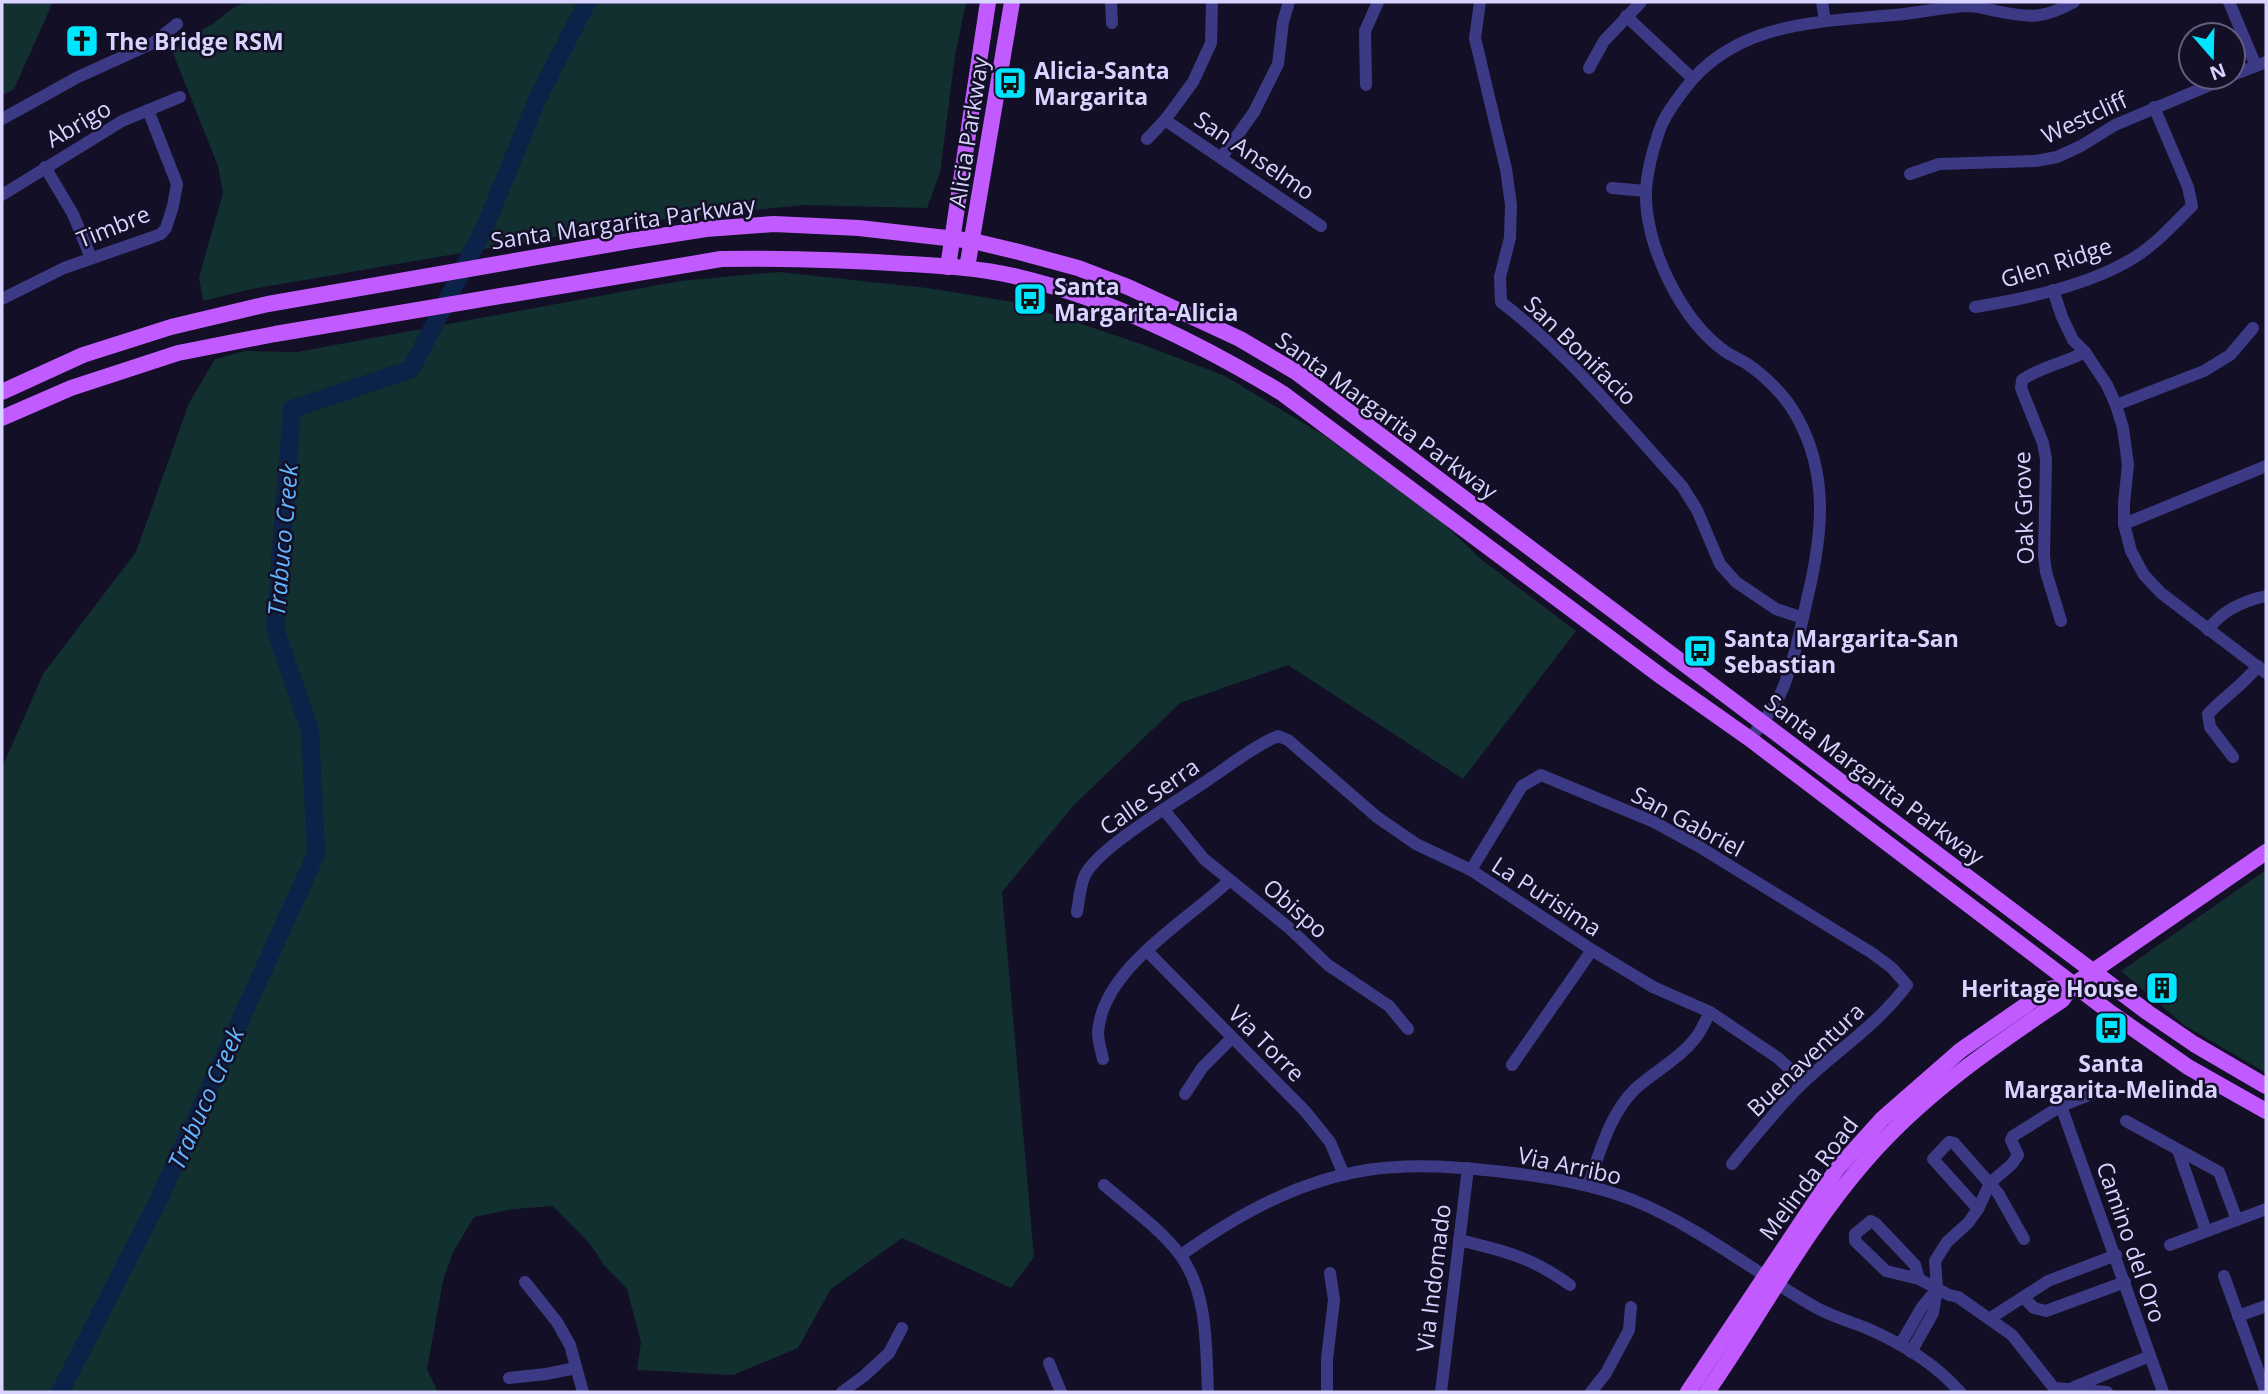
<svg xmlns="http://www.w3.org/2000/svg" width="2268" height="1394" viewBox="0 0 2268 1394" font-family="'Open Sans',sans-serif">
<rect width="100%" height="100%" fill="#130f26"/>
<g fill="#12302f">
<path d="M2 2H53L14 89 2 95Z"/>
<path d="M245 2H263L265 4 270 2H966L955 56 940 173 927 208 803 205 641 222 252 289 203 301 199 277 223 193 218 166 171 48 190 41 196 32 213 24 230 10Z"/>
<path d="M779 272 927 288 1019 303 1144 345 1225 376 1325 436 1439 519 1482 560 1576 631 1463 779 1288 665 1180 703 1074 805 1002 892 1034 1257 1011 1288 902 1238 831 1289 798 1348 733 1375 637 1370 641 1342 627 1289 604 1265 590 1244 553 1206 514 1209 474 1217 453 1252 443 1281 427 1369 438 1392H2V768L43 674 136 552 189 403 215 359 245 351 297 352 680 281Z"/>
<path d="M2266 870V1073L2184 1025 2121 971Z"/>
</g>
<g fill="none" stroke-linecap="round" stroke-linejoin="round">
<path stroke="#0c2248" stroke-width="18" d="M60 1392 159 1199 316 854 310 730 275 629 292 409 411 369 485 227 536 102 587 2"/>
<g stroke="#3d3a85" stroke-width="12">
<path d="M1111 2 1112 23"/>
<path d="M1480 2 1475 38 1506 169 1511 205 1510 238 1500 277 1501 302C1569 354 1624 422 1682 486L1697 510 1720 564 1736 582 1776 609 1803 618"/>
<path d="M1822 2 1825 21"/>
<path d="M2229 2 2256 66"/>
<path d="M1626 16 1692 78"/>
<path d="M1589 68 1604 41 1641 2"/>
<path d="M2233 75 2266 62"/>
<path d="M1366 85 1365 31 1378 2"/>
<path d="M2 119 78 77 153 43 177 24"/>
<path d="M1165 120 1321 226"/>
<path d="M1147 139 1165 120 1193 82 1211 43 1212 2"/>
<path d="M1221 158 1254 112 1278 64 1283 22 1289 2"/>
<path d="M45 167 73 214 91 258"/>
<path d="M1910 174 1939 164 2036 161 2057 157 2081 146 2115 125 2229 77"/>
<path d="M1612 188 1646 191"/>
<path d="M2 195 122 121 180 97"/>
<path d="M2053 290 2062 317 2073 340 2085 352 2107 385 2116 405 2123 428 2128 465 2124 503V524L2131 551 2144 575 2161 593 2266 673"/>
<path d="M2 299 64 268 153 237 161 234 166 228 173 206 177 184 148 110"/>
<path d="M1975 307C2025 299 2093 284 2135 257 2157 243 2174 224 2192 206L2188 187 2154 107"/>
<path d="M2116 405 2204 371 2230 355 2253 328"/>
<path d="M2124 524 2266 466"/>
<path d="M2061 621 2046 572 2044 556 2046 459 2043 443 2021 388 2022 380C2040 367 2065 363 2085 352"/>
<path d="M2208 630C2222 610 2243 601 2266 596"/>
<path d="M1750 739C1764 721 1779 702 1786 680 1797 651 1802 620 1809 591 1823 530 1828 473 1797 417 1786 396 1765 376 1746 363 1739 359 1732 356 1726 352 1681 321 1644 244 1646 191 1647 170 1653 149 1660 129 1665 115 1675 102 1684 90 1734 22 1817 22 1894 15 1919 13 1943 7 1968 6 1977 6 1987 9 1996 11 2031 18 2043 19 2074 2"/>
<path d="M2233 757 2210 727 2208 714C2225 696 2243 685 2258 666"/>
<path d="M1164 810 1204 859 1288 927 1328 965 1389 1006 1408 1029"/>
<path d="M1471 870 1522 786 1541 775 1654 822 1698 846 1872 953 1892 968 1907 985C1879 1023 1838 1050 1804 1082 1778 1107 1755 1136 1732 1164"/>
<path d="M1077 912C1079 901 1080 885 1085 875 1099 847 1176 802 1205 782 1228 767 1252 747 1278 736L1288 740 1377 817 1416 844 1471 870 1592 950 1653 987 1710 1012 1778 1058 1804 1082"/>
<path d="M1147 951 1305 1111 1330 1142 1344 1175"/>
<path d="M1103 1059C1101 1051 1098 1041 1098 1032 1103 968 1187 921 1230 880"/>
<path d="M1512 1065 1592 950"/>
<path d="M1185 1094 1202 1068 1232 1038"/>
<path d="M2061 1106 2163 1392"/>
<path d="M2126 1121 2219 1172 2237 1220"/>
<path d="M2178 1150 2206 1231"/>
<path d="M1104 1185C1127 1205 1162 1230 1180 1255 1208 1292 1206 1348 1208 1392"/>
<path d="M1588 1186C1600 1152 1609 1115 1635 1089 1655 1071 1681 1058 1697 1036 1702 1029 1706 1020 1710 1012"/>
<path d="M1978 1209 1933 1159 1949 1142 1954 1143 1998 1193 2024 1239"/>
<path d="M1459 1240C1505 1251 1531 1257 1570 1285"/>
<path d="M2170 1245 2266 1209"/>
<path d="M1181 1255C1237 1215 1297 1181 1367 1170 1412 1163 1459 1167 1504 1172 1547 1177 1592 1184 1633 1200 1699 1227 1754 1272 1815 1307 1831 1316 1848 1321 1864 1327 1899 1342 1935 1363 1960 1392"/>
<path d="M2224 1276 2266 1392"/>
<path d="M1919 1279 1915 1265 1875 1223 1871 1221 1855 1234V1241L1886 1271 1919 1279 1949 1295 1958 1297 2012 1335 2054 1388 2107 1392"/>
<path d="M525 1282 557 1322 570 1345 583 1392"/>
<path d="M2023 1297 2034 1308 2046 1311 2125 1282"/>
<path d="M2238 1316 2266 1306"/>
<path d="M1989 1319 2048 1281 2116 1255"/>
<path d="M1900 1345 1922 1307 1937 1289"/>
<path d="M1911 1352 1933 1313 1937 1289 1935 1261 1947 1242 1968 1223 1978 1209 1990 1183 2012 1164 2018 1155 2011 1140 2013 1136 2061 1106 2095 1093"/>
<path d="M1049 1363 1061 1392"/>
<path d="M509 1378 546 1374 576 1368"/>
<path d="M2074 1387 2150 1356"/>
<path d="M842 1392 864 1376 889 1353 902 1328"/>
<path d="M1327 1392V1359L1334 1300 1330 1273"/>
<path d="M1441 1392 1468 1168"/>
<path d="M1591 1392 1606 1373 1629 1330 1631 1307"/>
</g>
<g stroke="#c25bff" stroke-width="16">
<path d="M948 267 988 2"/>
<path d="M967 268 1012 2"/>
<path d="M2 392 83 355 171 327 268 304 629 241 706 229 774 224 859 228 973 241 1019 252 1078 268 1128 287 1240 339 1296 372 2147 1012 2194 1044 2266 1086"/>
<path d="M2 418 71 388 178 353 275 334 721 259C784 258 846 260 908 264 943 266 980 268 1014 276 1109 298 1199 343 1282 393L1662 677 1750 739 2111 1013 2188 1067 2266 1111"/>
<path d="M1688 1392 1837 1169 1882 1119 1961 1050 2049 989 2073 985"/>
<path d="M1707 1392C1760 1316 1804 1231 1866 1160 1921 1096 1992 1047 2062 1000L2073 985 2266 852"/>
</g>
</g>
<defs>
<symbol id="church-square" viewBox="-11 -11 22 22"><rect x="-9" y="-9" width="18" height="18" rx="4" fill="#00e5ff" stroke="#130f26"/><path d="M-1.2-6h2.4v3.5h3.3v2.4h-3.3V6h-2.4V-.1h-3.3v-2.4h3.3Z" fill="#111"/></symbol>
<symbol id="bus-square" viewBox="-11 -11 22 22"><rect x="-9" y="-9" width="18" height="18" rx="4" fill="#00e5ff" stroke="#130f26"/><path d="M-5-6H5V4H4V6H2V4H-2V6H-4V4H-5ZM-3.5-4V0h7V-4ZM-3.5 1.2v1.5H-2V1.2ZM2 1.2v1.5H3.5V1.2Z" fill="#111"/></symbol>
<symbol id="building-square" viewBox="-11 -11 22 22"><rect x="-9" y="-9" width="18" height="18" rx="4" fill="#00e5ff" stroke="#130f26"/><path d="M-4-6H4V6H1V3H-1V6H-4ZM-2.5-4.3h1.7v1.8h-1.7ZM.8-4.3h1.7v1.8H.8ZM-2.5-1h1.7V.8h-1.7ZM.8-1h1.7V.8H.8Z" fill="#111"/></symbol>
</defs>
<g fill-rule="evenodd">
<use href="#church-square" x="63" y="22" width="38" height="38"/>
<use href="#bus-square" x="991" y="64" width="38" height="38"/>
<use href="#bus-square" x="1011" y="280" width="38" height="38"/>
<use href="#bus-square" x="1681" y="632" width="38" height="38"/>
<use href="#building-square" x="2143" y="969" width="38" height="38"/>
<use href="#bus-square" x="2092" y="1009" width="38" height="38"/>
</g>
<g text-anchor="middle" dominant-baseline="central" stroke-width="5" stroke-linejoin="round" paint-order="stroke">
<g font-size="23" font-weight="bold" fill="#d9d4ff" stroke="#130f26" text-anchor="start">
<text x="106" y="41">The Bridge RSM</text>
<text x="1034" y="70">Alicia-Santa<tspan x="1034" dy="26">Margarita</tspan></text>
<text x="1054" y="286">Santa<tspan x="1054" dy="26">Margarita-Alicia</tspan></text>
<text x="1724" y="638">Santa Margarita-San<tspan x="1724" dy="26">Sebastian</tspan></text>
<text x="2138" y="988" text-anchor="end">Heritage House</text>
<text x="2111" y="1063" text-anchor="middle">Santa<tspan x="2111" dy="26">Margarita-Melinda</tspan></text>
</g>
<g font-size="23" fill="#d9d4ff" stroke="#130f26">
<text transform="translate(2084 117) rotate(-25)">Westcliff</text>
<text transform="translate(78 123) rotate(-30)">Abrigo</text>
<text transform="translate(968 132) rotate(-81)">Alicia Parkway</text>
<text transform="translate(1255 155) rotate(34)">San Anselmo</text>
<text transform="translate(623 222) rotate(-8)">Santa Margarita Parkway</text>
<text transform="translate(113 226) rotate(-22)">Timbre</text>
<text transform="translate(2056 262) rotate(-18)">Glen Ridge</text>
<text transform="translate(1581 350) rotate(44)">San Bonifacio</text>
<text transform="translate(1387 415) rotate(36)">Santa Margarita Parkway</text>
<text transform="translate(2023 508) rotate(-92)">Oak Grove</text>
<text transform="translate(1875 779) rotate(37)">Santa Margarita Parkway</text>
<text transform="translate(1149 796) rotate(-35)">Calle Serra</text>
<text transform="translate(1688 821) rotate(28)">San Gabriel</text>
<text transform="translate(1547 896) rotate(33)">La Purisima</text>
<text transform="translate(1296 908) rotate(41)">Obispo</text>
<text transform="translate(1267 1043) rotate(45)">Via Torre</text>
<text transform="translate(1805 1059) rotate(-44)">Buenaventura</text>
<text transform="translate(1570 1165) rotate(12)">Via Arribo</text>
<text transform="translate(1808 1178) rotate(-53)">Melinda Road</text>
<text transform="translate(2132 1242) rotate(71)">Camino del Oro</text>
<text transform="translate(1433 1278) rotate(-83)">Via Indomado</text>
</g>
<g font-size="24" font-style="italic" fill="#62b6ff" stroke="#130f26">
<text transform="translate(282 540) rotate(-85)">Trabuco Creek</text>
<text transform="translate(205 1098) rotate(-66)">Trabuco Creek</text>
</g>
</g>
<rect width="2268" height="1394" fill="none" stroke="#d9d4ff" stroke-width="7"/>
<g transform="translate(2212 56) rotate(160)"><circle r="33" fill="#130f26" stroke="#625e7d" stroke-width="2"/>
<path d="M0-5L12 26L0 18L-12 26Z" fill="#00e5ff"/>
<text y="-10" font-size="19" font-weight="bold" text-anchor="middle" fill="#d9d4ff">N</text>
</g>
</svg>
